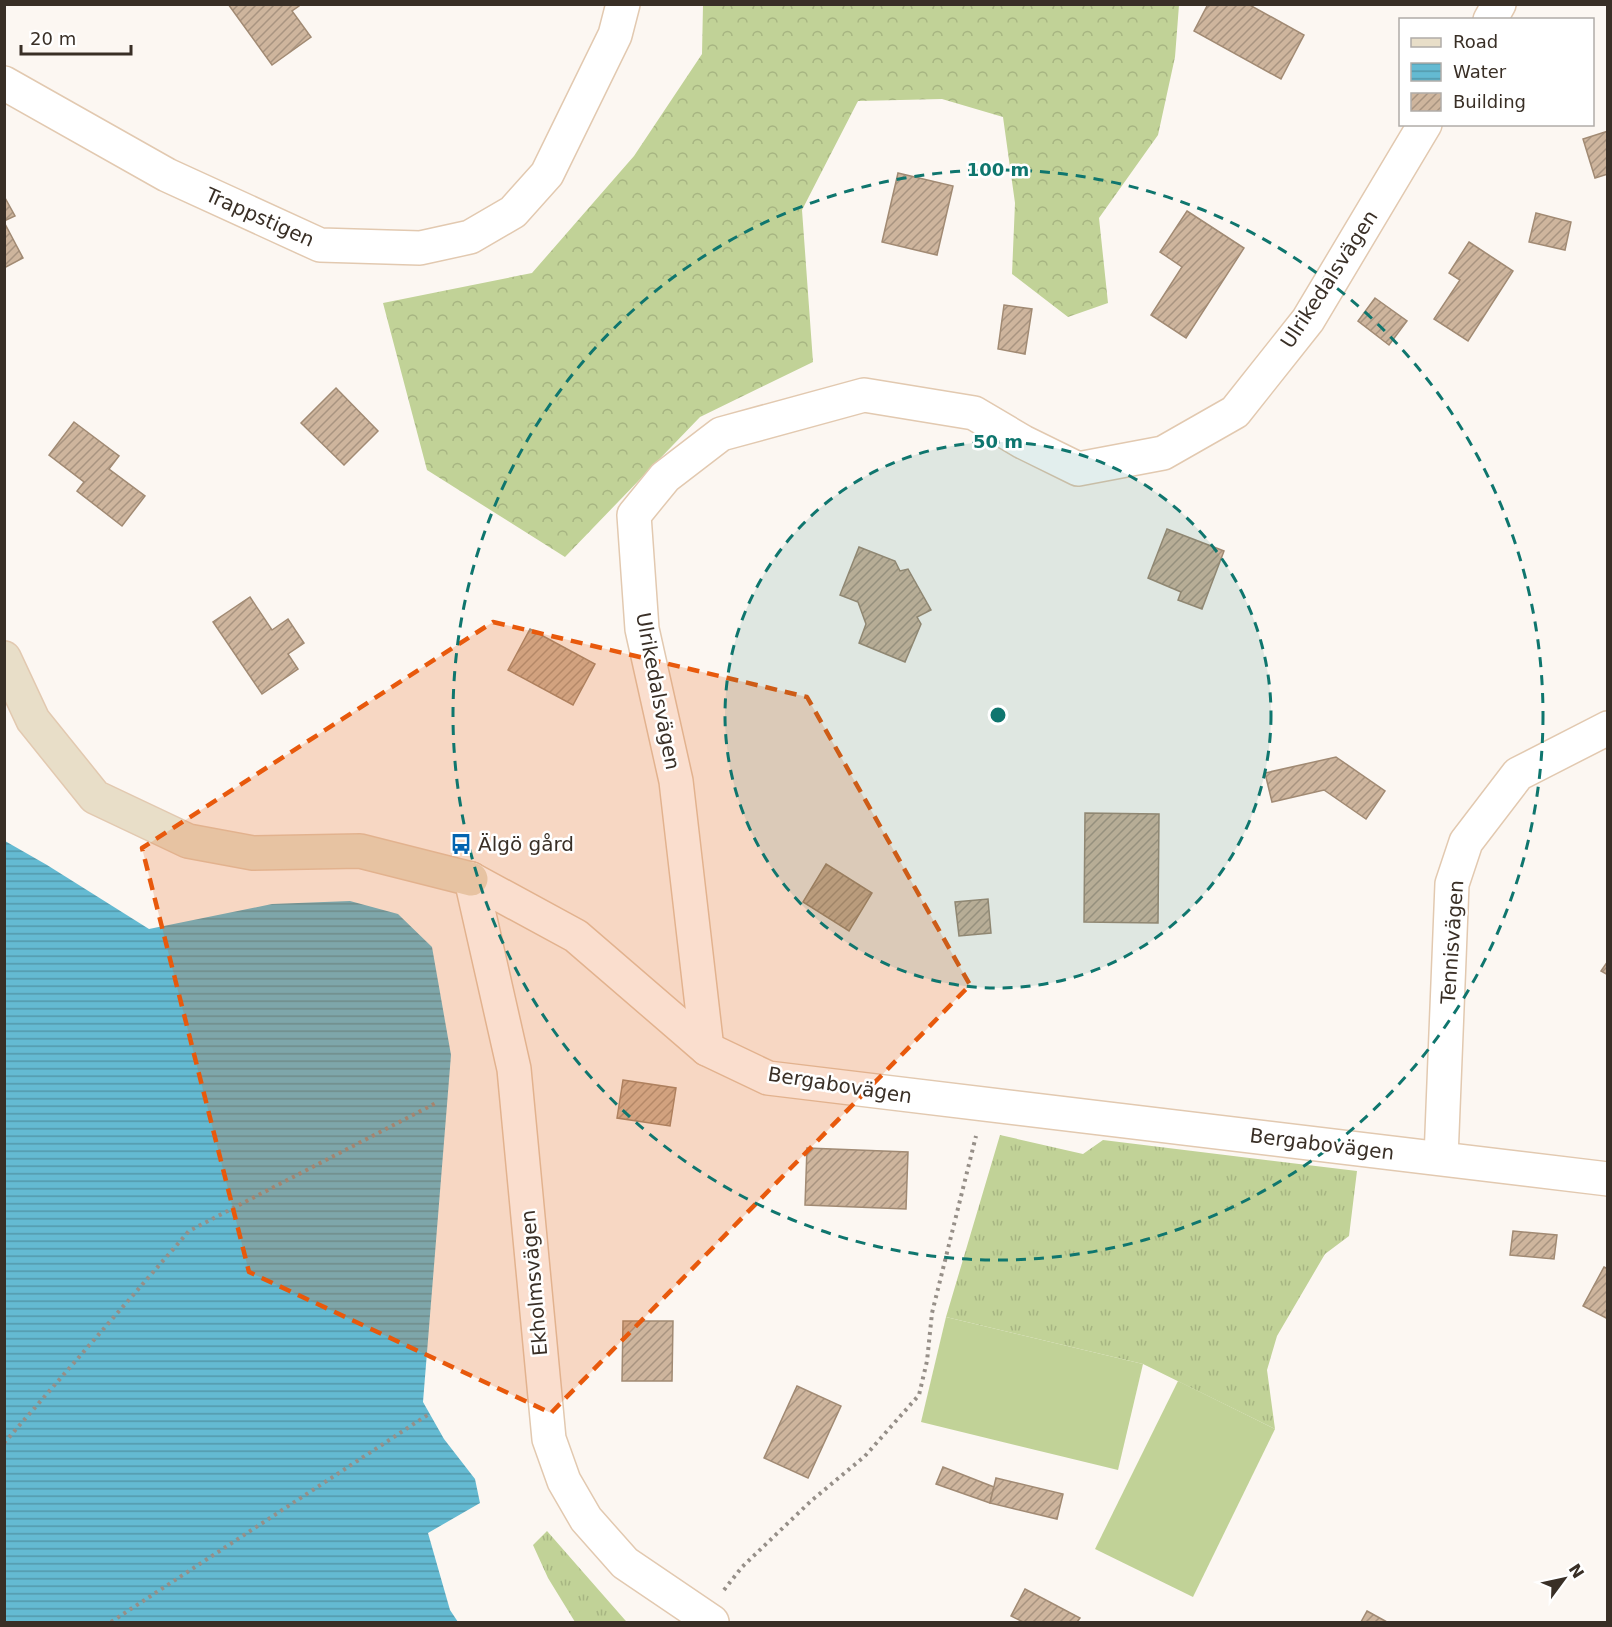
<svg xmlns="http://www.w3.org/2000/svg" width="1612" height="1627" viewBox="0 0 1612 1627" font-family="'DejaVu Sans',sans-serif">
<defs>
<pattern id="grass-tufts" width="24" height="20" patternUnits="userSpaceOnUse" patternTransform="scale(1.5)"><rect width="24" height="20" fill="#c1d297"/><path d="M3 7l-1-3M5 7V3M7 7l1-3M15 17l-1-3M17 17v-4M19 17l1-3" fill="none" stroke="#a7b582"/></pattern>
<pattern id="forest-crowns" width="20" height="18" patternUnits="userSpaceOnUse" patternTransform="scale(1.5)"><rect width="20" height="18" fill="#c1d297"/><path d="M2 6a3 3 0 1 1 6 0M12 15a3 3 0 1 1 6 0" fill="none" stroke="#a7b582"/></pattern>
<pattern id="water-rules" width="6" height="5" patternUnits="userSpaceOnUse" patternTransform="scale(1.5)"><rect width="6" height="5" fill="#64bad2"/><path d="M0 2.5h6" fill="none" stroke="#5398aa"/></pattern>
<pattern id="building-hatch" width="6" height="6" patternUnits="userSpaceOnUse" patternTransform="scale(1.5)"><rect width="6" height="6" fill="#ceb59d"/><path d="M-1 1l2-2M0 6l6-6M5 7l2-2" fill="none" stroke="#a89480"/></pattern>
</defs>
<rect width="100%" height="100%" fill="#fcf7f2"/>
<g fill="url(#grass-tufts)">
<path d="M1000 1135 1083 1154 1103 1140 1357 1171 1349 1236 1325 1254 1277 1336 1267 1370 1275 1429 1143 1364 946 1317Z"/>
<path d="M547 1531 625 1620 627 1622H575L548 1578 533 1545Z"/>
</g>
<path fill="url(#forest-crowns)" d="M703 5H1179L1175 57 1158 135 1099 218 1108 303 1068 317 1012 274 1015 203 1003 117 942 99 858 101 802 210 813 362 700 417 565 557 427 470 383 303 532 273 634 156 702 54Z"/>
<g fill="#c1d297">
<path d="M946 1317 1143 1364 1118 1470 921 1422Z"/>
<path d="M1178 1381 1275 1429 1193 1597 1095 1549Z"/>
</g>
<path fill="url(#water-rules)" d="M5 841 47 865 149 929 272 904 350 901 398 914 432 947 451 1055 423 1402 444 1439 475 1479 480 1503 428 1533 450 1610 458 1622H5Z"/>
<g fill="url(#building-hatch)" stroke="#a18a73" stroke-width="1.5">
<path d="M228 4H298L299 6 292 11 311 37 272 65Z"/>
<path d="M1208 4H1248L1304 35 1281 79 1194 31Z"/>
<path d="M1608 131V174L1595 178 1583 139Z"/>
<path d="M898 173 953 186 937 255 882 242Z"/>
<path d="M4 196 15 216 4 221Z"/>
<path d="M1187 211 1244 248 1186 338 1151 315 1182 267 1160 252Z"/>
<path d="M1536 213 1571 222 1565 250 1529 242Z"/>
<path d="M4 222 23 258 4 268Z"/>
<path d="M1469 242 1513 271 1468 341 1434 319 1460 280 1449 273Z"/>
<path d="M1375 298 1407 321 1389 345 1358 321Z"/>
<path d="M1004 305 1032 309 1025 354 998 349Z"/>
<path d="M336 388 378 431 344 465 301 423Z"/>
<path d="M74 422 119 456 109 469 145 496 122 526 77 491 84 482 49 455Z"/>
<path d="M1167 529 1224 551 1202 609 1178 600 1181 592 1148 578Z"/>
<path d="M859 547 895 561 900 571 908 569 931 610 917 617 921 624 905 662 859 643 866 624 858 602 840 595Z"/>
<path d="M250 597 272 630 288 619 304 643 288 654 298 669 262 694 213 622Z"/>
<path d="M530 629 595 664 573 705 508 670Z"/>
<path d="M1336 757 1385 791 1366 819 1324 790 1272 802 1265 773Z"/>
<path d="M1085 813 1159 814 1158 923 1084 922Z"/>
<path d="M826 864 872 893 849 931 803 902Z"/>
<path d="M988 899 991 933 959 936 955 902Z"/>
<path d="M1608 961V975L1601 971Z"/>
<path d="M623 1080 676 1088 670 1126 617 1118Z"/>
<path d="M807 1148 908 1152 906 1209 805 1205Z"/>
<path d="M1513 1231 1557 1235 1554 1259 1510 1255Z"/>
<path d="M1604 1267 1608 1269V1319L1583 1306Z"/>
<path d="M623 1321H673L672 1381H622Z"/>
<path d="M797 1386 841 1406 808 1478 764 1458Z"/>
<path d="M943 1467 994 1487 990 1503 936 1484Z"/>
<path d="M996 1478 1063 1494 1057 1519 990 1503Z"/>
<path d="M1025 1589 1080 1618 1077 1622H1023L1011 1616Z"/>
<path d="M1367 1611 1387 1622H1361Z"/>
</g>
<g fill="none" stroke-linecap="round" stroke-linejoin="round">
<defs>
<g id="street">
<path d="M1490 20 1499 4"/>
<path d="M4 83 167 175 320 245 420 248 470 237 513 212 547 174 615 35 623 4"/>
<path d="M471 879 576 936 707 1049 768 1078 1608 1179"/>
<path d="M471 879 514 1069 549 1439 564 1481 586 1519 625 1563 712 1622"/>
<path d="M707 1049 676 781 642 629 634 515 665 477 721 434 864 395 974 413 1023 442 1078 469 1163 453 1235 412 1308 320 1425 124"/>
<path d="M1441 1158 1452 884 1466 842 1518 774 1608 728"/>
</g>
<path id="secondary" d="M4 658 33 720 95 797 188 841 253 853 360 851 471 879"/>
</defs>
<use href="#street" stroke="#e2c9b0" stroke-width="36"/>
<use href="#secondary" stroke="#e2c9b0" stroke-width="36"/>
<g stroke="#968f88" stroke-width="4" stroke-dasharray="3 4.5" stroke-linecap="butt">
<path d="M4 1443 189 1231 436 1103"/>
<path d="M724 1590 742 1567 811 1501 865 1456 919 1395 927 1361 932 1313 976 1136"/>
<path d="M111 1622 429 1414"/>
</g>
<use href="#street" stroke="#fff" stroke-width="33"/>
<use href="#secondary" stroke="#e8dec8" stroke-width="33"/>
</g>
<path fill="#e8590c" fill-opacity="0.2" stroke="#e8590c" stroke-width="4.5" stroke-dasharray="12 8" stroke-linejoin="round" d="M493 622 807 697 970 985 551 1413 249 1272 142 848Z"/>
<circle cx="998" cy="715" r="273" fill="#0f766e" fill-opacity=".12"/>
<g fill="none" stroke="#0f766e" stroke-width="3" stroke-dasharray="10 8">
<circle cx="998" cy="715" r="273"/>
<circle cx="998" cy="715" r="545"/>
</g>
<defs>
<symbol id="bus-bare" viewBox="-9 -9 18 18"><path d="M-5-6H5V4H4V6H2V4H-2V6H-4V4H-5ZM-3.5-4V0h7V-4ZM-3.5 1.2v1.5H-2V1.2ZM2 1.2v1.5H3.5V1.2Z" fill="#0364b0" stroke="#fff" stroke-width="2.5" paint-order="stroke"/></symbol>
</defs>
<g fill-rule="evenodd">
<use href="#bus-bare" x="446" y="829" width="30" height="30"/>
</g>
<g text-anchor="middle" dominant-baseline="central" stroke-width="5" stroke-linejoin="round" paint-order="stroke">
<g font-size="20" fill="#392f26" stroke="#fff">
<text transform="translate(260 217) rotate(24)">Trappstigen</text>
<text transform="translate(1329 279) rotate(-57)">Ulrikedalsvägen</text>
<text transform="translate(658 691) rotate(79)">Ulrikedalsvägen</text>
<text transform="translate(1452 942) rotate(-86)">Tennisvägen</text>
<text transform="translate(840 1085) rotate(9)">Bergabovägen</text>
<text transform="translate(1322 1144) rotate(7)">Bergabovägen</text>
<text transform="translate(534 1283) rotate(-95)">Ekholmsvägen</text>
</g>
<g font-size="20" fill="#392f26" stroke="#fff" text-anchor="start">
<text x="478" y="844">Älgö gård</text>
</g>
</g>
<circle cx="998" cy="715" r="9" fill="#0f766e" stroke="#fff" stroke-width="3"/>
<g font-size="18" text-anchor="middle" font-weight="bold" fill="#0f766e" stroke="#fff" stroke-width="5" stroke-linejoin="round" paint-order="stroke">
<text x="998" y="176">100 m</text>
<text x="998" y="448">50 m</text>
</g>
<rect width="1612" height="1627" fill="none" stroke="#392f26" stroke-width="12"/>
<rect x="1399" y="18" width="195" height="108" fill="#ffffff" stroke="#b0aca8" stroke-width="1.5"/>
<rect x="1411" y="38" width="30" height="9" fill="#e8dec8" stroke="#b0aca8" stroke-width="1.5"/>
<text x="1453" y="48" font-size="18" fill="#392f26">Road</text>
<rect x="1411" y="63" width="30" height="18" fill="url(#water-rules)" stroke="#b0aca8" stroke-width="1.5"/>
<text x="1453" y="78" font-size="18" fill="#392f26">Water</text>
<rect x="1411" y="93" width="30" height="18" fill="url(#building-hatch)" stroke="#b0aca8" stroke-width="1.5"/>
<text x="1453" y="108" font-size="18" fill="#392f26">Building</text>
<g transform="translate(1564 1579) rotate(57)" stroke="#ffffff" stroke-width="4.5" paint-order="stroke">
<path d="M0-4.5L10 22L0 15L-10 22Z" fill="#392f26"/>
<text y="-9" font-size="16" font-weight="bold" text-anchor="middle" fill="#392f26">N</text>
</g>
<path d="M21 45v9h110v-9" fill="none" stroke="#392f26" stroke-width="3"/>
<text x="30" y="45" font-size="18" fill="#392f26" stroke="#ffffff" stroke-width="4.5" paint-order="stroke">20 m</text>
</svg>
